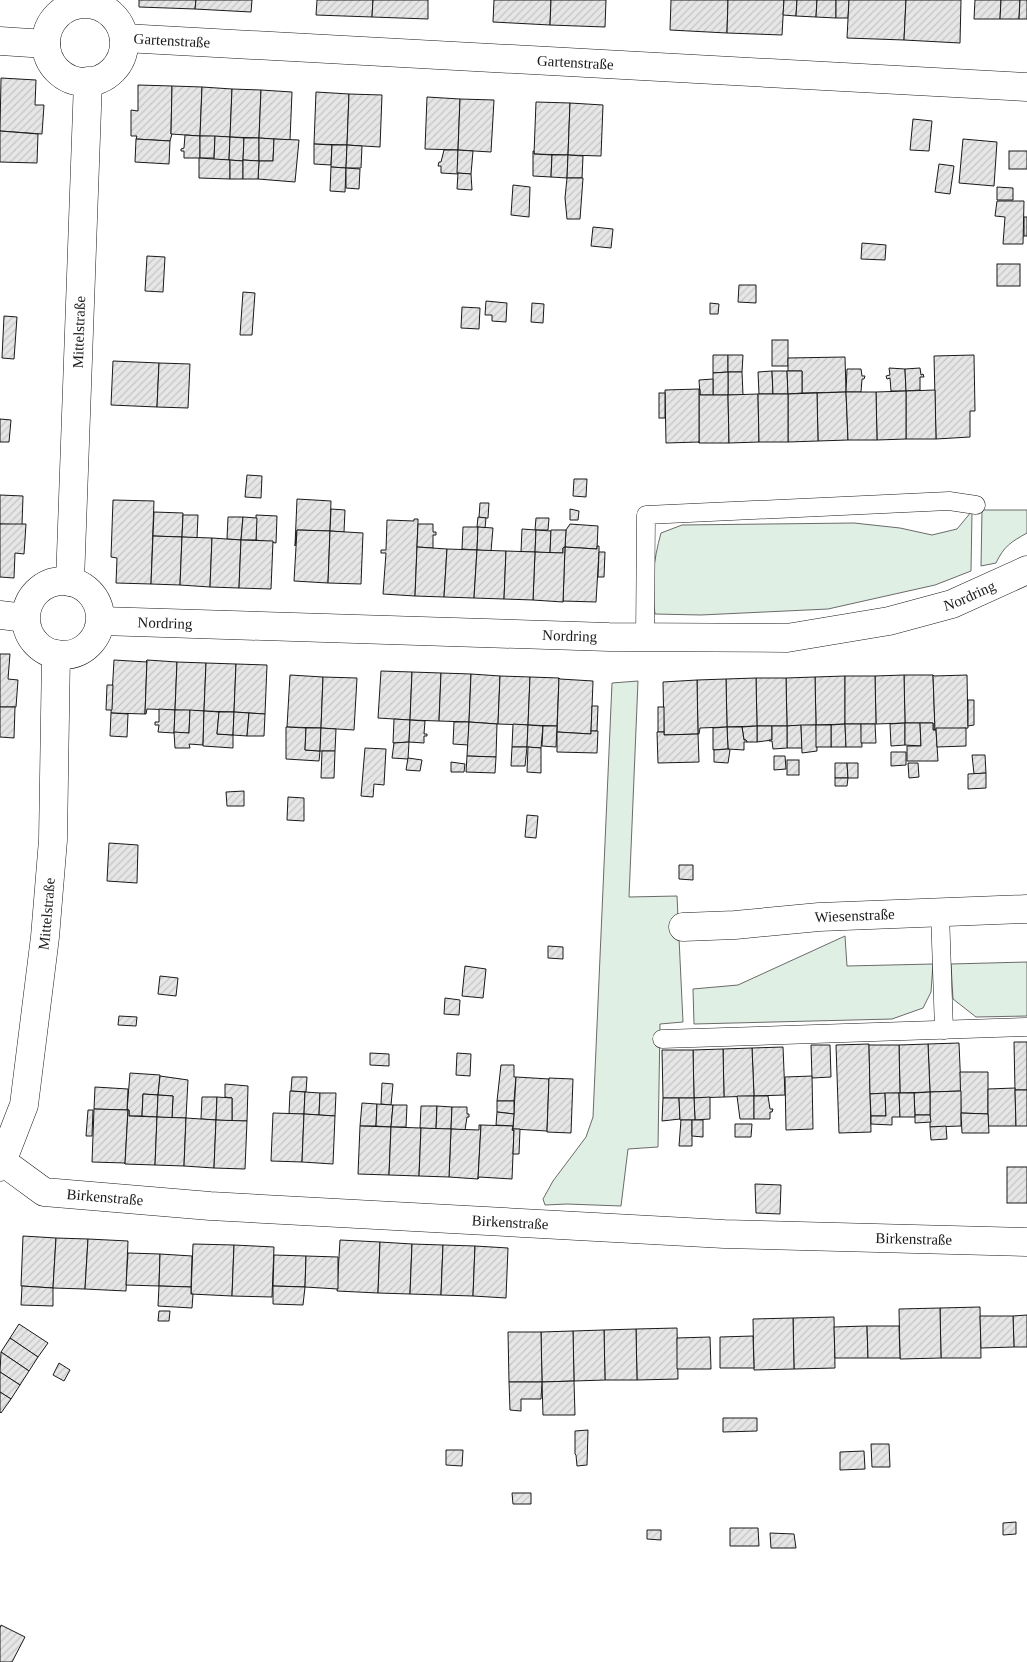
<svg xmlns="http://www.w3.org/2000/svg" width="1027" height="1662" viewBox="0 0 1027 1662" font-family="'Times New Roman',serif">
<defs>
<pattern id="building-hatch" width="6" height="6" patternUnits="userSpaceOnUse" patternTransform="scale(1.25)"><rect width="6" height="6" fill="#e6e6e6"/><path d="M-1 1l2-2M0 6l6-6M5 7l2-2" fill="none" stroke="#c5c5c5"/></pattern>
</defs>
<rect width="100%" height="100%" fill="#fff"/>
<g fill="#e0efe3" stroke="#6a6a6a">
<path d="M982 510H1027V533C1011 542 1004 546 996 563L981 566Z"/>
<path d="M972 511 971 571 935 585 828 609 701 615 655 614C651 584 653 562 661 533L682 525 854 523 900 528 932 535 957 529Z"/>
<path d="M638 681 629 897 677 896 683 1022 660 1024 658 1147 628 1149 621 1206 567 1204 545 1205 543 1199 553 1181 586 1137 593 1117 612 683Z"/>
<path d="M845 936 847 966 933 964 931 992 923 1008 892 1019 694 1024 693 989 738 985Z"/>
<path d="M1027 962V1016L976 1017 953 999 951 964Z"/>
</g>
<g fill="url(#building-hatch)" stroke="#1a1a1a">
<path d="M139 0H196L195 9 139 7Z"/>
<path d="M196 0H252L251 12 195 9Z"/>
<path d="M317 0H373L372 17 316 15Z"/>
<path d="M373 0H428V19L372 17Z"/>
<path d="M494 0H551L550 25 493 22Z"/>
<path d="M551 0H606L605 27 550 25Z"/>
<path d="M671 0H728L727 33 670 30Z"/>
<path d="M728 0H784L782 35 727 33Z"/>
<path d="M784 0H797L796 16 783 15Z"/>
<path d="M797 0H817L816 17 796 16Z"/>
<path d="M817 0H836V18L816 17Z"/>
<path d="M836 0H849L848 18H836Z"/>
<path d="M849 0H906L904 40 847 38Z"/>
<path d="M906 0H961L960 43 904 40Z"/>
<path d="M975 0H1001L1000 19H974Z"/>
<path d="M1001 0H1020L1019 19H1000Z"/>
<path d="M1020 0H1027V19H1019Z"/>
<path d="M1 78 36 80 35 105H44L42 134 0 131Z"/>
<path d="M138 85 172 86 171 134H172L170 141 136 139 137 136H131V110L138 111Z"/>
<path d="M172 86 202 87 200 136 171 134Z"/>
<path d="M202 87 232 89 230 137 200 136Z"/>
<path d="M232 89 261 90 259 138 230 137Z"/>
<path d="M261 90 292 92 290 140 259 138Z"/>
<path d="M316 92 349 94 347 145 314 144Z"/>
<path d="M349 94 382 95 380 147 347 145Z"/>
<path d="M427 97 460 99 458 150 425 149Z"/>
<path d="M460 99 494 100 491 152 458 150Z"/>
<path d="M536 102 570 103 568 155 534 154Z"/>
<path d="M570 103 603 105 601 156 568 155Z"/>
<path d="M913 119 932 121 929 151 910 150Z"/>
<path d="M0 131 38 134 37 163 0 162Z"/>
<path d="M185 135 200 136V158H184V151H181V149L184 148Z"/>
<path d="M200 136H215L214 158H200Z"/>
<path d="M215 136 230 137 229 160H214Z"/>
<path d="M230 137 244 138 243 161 229 160Z"/>
<path d="M244 138H259V161L243 160Z"/>
<path d="M259 138 274 139 273 161H259Z"/>
<path d="M136 139 170 141 169 164 135 162Z"/>
<path d="M274 139 299 140 295 182 258 179 259 161H273Z"/>
<path d="M963 139 997 142 994 186 959 183Z"/>
<path d="M314 144 332 145 331 165 314 164Z"/>
<path d="M332 145H347L346 168 331 167Z"/>
<path d="M347 145 362 146 361 168H346Z"/>
<path d="M444 150H458V174L441 173V166H438L439 162H441Z"/>
<path d="M458 150 473 151 471 174 457 173Z"/>
<path d="M533 151H534V154L552 155 551 177 533 176Z"/>
<rect x="1009" y="151" width="18" height="18"/>
<path d="M552 155H568L567 178 551 177Z"/>
<path d="M568 155 583 156 582 178H567Z"/>
<path d="M199 158 230 160V179L199 178Z"/>
<path d="M230 160 243 161V179H230Z"/>
<path d="M243 160 259 161 258 179H243Z"/>
<path d="M939 164 954 166 950 194 935 192Z"/>
<path d="M331 167 346 168 345 192 330 191Z"/>
<path d="M346 168 360 169 359 189 346 188Z"/>
<path d="M458 173 471 174 472 190 457 189Z"/>
<path d="M567 178H583L580 219H567L565 198Z"/>
<path d="M513 185 530 187 529 217 511 215Z"/>
<path d="M997 187 1013 188V200H997Z"/>
<path d="M997 201H1024L1023 244H1003L1005 217 995 216Z"/>
<rect x="1024" y="217" width="3" height="19"/>
<path d="M593 227 613 229 611 248 591 246Z"/>
<path d="M862 243 886 245 885 260 861 259Z"/>
<path d="M147 256 165 257 163 292 145 291Z"/>
<rect x="997" y="264" width="23" height="22"/>
<path d="M739 285H756V303L738 302Z"/>
<path d="M243 292 255 293 252 335H240Z"/>
<path d="M486 301 507 303 506 322 492 321V315H485Z"/>
<path d="M532 303 544 304 543 323 531 322Z"/>
<path d="M710 303 719 304 718 314H710Z"/>
<path d="M462 307 480 308 479 329 461 328Z"/>
<path d="M4 316 17 317 14 359 2 358Z"/>
<rect x="772" y="340" width="16" height="26"/>
<path d="M713 355H728V372L713 373Z"/>
<path d="M728 355H743L742 372H728Z"/>
<path d="M974 355 975 411H970V437L936 439 934 356Z"/>
<path d="M845 357 846 392 802 393V371H788V358Z"/>
<path d="M113 361 159 363 157 407 111 405Z"/>
<path d="M159 363 190 364 188 408 157 407Z"/>
<path d="M889 368 905 369 906 391H891L890 378 887 379 886 376 890 375Z"/>
<path d="M920 368 921 375 923 374 924 377H920V390L906 391 905 369Z"/>
<path d="M847 369H861L862 376H865L864 379H862L861 392H846Z"/>
<path d="M772 371 773 394H759L758 372Z"/>
<path d="M772 371H787L788 394H773Z"/>
<path d="M787 371H802V393L788 394Z"/>
<path d="M728 372H742L743 395H728Z"/>
<path d="M728 372V395H713V373Z"/>
<path d="M713 379V395H700L699 380Z"/>
<path d="M699 389H700V395H728L729 443H699Z"/>
<path d="M699 389V443V442L666 443 665 390Z"/>
<path d="M935 390 936 439H906V391Z"/>
<path d="M906 391V439L877 440 876 392Z"/>
<path d="M846 392 848 440 818 441 817 393Z"/>
<path d="M846 392H876L877 440H848Z"/>
<rect x="659" y="393" width="6" height="25"/>
<path d="M817 393 818 441 788 442V394Z"/>
<path d="M758 394 759 442 729 443 728 395Z"/>
<path d="M758 394H788V442H759Z"/>
<path d="M0 419 11 420 9 442H0Z"/>
<path d="M247 475 262 476 261 498 245 497Z"/>
<path d="M574 479H587L586 497 573 496Z"/>
<path d="M0 495 23 496 22 525 0 524Z"/>
<path d="M297 499 331 501 330 531 297 530 295 546Z"/>
<path d="M113 500 154 501 151 584 116 583 117 558 111 557Z"/>
<path d="M480 503H489L488 518H479Z"/>
<path d="M331 509 345 510 344 532 330 531Z"/>
<path d="M570 509 579 511 578 520H570Z"/>
<path d="M154 512 183 513 182 537 153 536Z"/>
<path d="M183 515H198L197 538 182 537Z"/>
<path d="M256 515 277 516 276 543 256 540Z"/>
<path d="M228 517H243L241 540 227 539Z"/>
<path d="M243 517 257 518 256 540H241Z"/>
<path d="M478 517 486 518 485 528 477 527Z"/>
<path d="M536 518H549L548 530H535Z"/>
<path d="M414 519H418V521L415 596 383 594 386 553H381V550H386L387 520 414 521Z"/>
<path d="M0 524H26L24 554 15 553 14 578 0 577Z"/>
<path d="M418 524H433V532H436V535H433V548L417 547Z"/>
<path d="M570 524 598 526 597 549 565 547 566 530Z"/>
<path d="M463 527H478L477 550 462 549Z"/>
<path d="M478 527 493 528 491 551 477 550Z"/>
<path d="M522 529 536 530 535 552H521Z"/>
<path d="M297 530 330 531 328 583 294 581Z"/>
<path d="M536 530 551 531 550 553 535 552Z"/>
<path d="M551 530H566L565 547 563 548V553H550Z"/>
<path d="M330 531 363 533 361 584 328 583Z"/>
<path d="M153 536 182 537 180 585 151 584Z"/>
<path d="M182 537 212 538 210 587 180 585Z"/>
<path d="M212 538 241 540 239 588 210 587Z"/>
<path d="M241 540 273 541 271 589 239 588Z"/>
<path d="M597 546H599V552L596 602 563 601V602L565 547 597 549Z"/>
<path d="M417 547 447 549 444 597 415 596Z"/>
<path d="M565 547 563 602 533 600 535 552 563 553V548Z"/>
<path d="M447 549 477 550 474 598 444 597Z"/>
<path d="M477 550 506 551 504 599 474 598Z"/>
<path d="M506 551 535 552 533 600 504 599Z"/>
<path d="M599 552H605L604 577H598Z"/>
<path d="M0 654H10L8 679 18 680 16 707H0Z"/>
<path d="M114 660 147 662V660L145 714 111 713Z"/>
<path d="M147 660 177 662 175 710 147 709 146 714H145Z"/>
<path d="M177 662 206 663 204 711 175 710Z"/>
<path d="M206 663 236 664 234 712 204 711Z"/>
<path d="M236 664 267 665 265 714 234 712Z"/>
<path d="M381 671 412 672 410 720 378 718Z"/>
<path d="M412 672 441 673 439 721 410 720Z"/>
<path d="M441 673 471 674 469 722 439 721Z"/>
<path d="M471 674 500 676 498 724 469 722Z"/>
<path d="M290 675 323 677 321 728 287 727Z"/>
<path d="M904 675H933L935 730H933V723H905Z"/>
<path d="M904 675 905 723 876 724 875 676Z"/>
<path d="M933 675 934 676 967 675 968 728 935 730Z"/>
<path d="M500 676 530 677 528 725 498 724Z"/>
<path d="M845 676V724L816 725 815 677Z"/>
<path d="M845 676H875L876 724H845Z"/>
<path d="M323 677 357 678 354 730 321 728Z"/>
<path d="M530 677 559 678 557 726 528 725Z"/>
<path d="M815 677 816 725 787 726 786 678Z"/>
<path d="M559 678 560 679 593 681 591 734 557 732Z"/>
<path d="M756 678H786L787 726H757Z"/>
<path d="M756 678 757 726 727 727 726 679Z"/>
<path d="M726 679 727 727 700 728 699 734H698L697 680Z"/>
<path d="M697 680 698 734 664 735 663 682Z"/>
<path d="M107 685H113L112 710H106Z"/>
<path d="M968 700H974V725L968 726Z"/>
<path d="M592 706H598L597 731H591Z"/>
<path d="M0 707H15L14 738 0 737Z"/>
<rect x="658" y="707" width="6" height="25"/>
<path d="M159 709 175 710 174 733 158 732 159 725H155V722H159Z"/>
<path d="M175 710H190L189 733H174Z"/>
<path d="M190 710 204 711 203 745 189 744 190 748H175L174 732 189 733Z"/>
<path d="M204 711 219 712 217 734 233 735V748L203 746Z"/>
<path d="M219 712H234L233 735 217 734Z"/>
<path d="M234 712 249 713 247 736 233 735Z"/>
<path d="M111 713 128 714 127 737 110 736Z"/>
<path d="M249 713 265 714 264 736H247Z"/>
<path d="M394 719 410 720 409 742 393 743Z"/>
<path d="M410 720 425 721 424 734H427V736H424V743L409 742Z"/>
<path d="M454 722H469L468 745 453 744Z"/>
<path d="M469 722 497 724 496 757 467 756Z"/>
<path d="M905 723V745L891 746 890 724Z"/>
<path d="M905 723H920L921 746 905 745Z"/>
<path d="M920 723H933V730H936L938 761H907V746H921Z"/>
<path d="M513 724 528 725 527 747H512Z"/>
<path d="M845 724 846 747H831V725Z"/>
<path d="M845 724H861L862 747H846Z"/>
<path d="M861 724H875L876 743H861Z"/>
<path d="M528 725 543 726 541 748 527 747Z"/>
<path d="M801 725 802 748H787V726Z"/>
<path d="M801 725H816L817 751 802 753Z"/>
<rect x="816" y="725" width="15" height="22"/>
<path d="M543 726H557L556 747 542 746Z"/>
<path d="M757 726H772V740L757 742Z"/>
<path d="M757 726V742H747L746 740H744L742 727Z"/>
<path d="M772 726H787V748L773 749 772 741H769V740H772Z"/>
<path d="M286 727 306 728 305 750 320 751 319 761 286 759Z"/>
<path d="M727 727H742L744 740H746L747 742H744V750L728 749Z"/>
<path d="M727 727 728 749 713 750V728Z"/>
<path d="M306 728H321L320 751 305 750Z"/>
<path d="M321 728 336 729 335 751H320Z"/>
<path d="M936 728H966V746L937 747Z"/>
<path d="M591 731H598L597 753 557 752V732L591 734Z"/>
<path d="M657 732H664V735L698 734 699 762 658 763Z"/>
<path d="M409 742 408 759 392 758 394 743Z"/>
<path d="M512 747H527L525 766H511Z"/>
<path d="M528 747 541 748V773L527 772Z"/>
<path d="M365 748 386 749 384 785 374 784 373 797 361 796Z"/>
<path d="M728 749 730 750 728 763 714 762V750Z"/>
<path d="M322 751H335L334 778H321Z"/>
<path d="M891 752H906V765L891 766Z"/>
<path d="M972 755H985L986 773 974 774Z"/>
<path d="M467 756 496 757 495 773 466 772Z"/>
<path d="M774 756H785L786 769 774 770Z"/>
<path d="M408 758 422 760 420 771 406 770Z"/>
<rect x="787" y="760" width="12" height="15"/>
<path d="M451 762 465 764 464 772H451Z"/>
<path d="M835 763H847L848 778H835Z"/>
<path d="M847 763H858V778H848Z"/>
<path d="M908 763H918L919 777 909 778Z"/>
<path d="M986 773V788L968 789V774Z"/>
<path d="M835 778H848L847 786H835Z"/>
<path d="M244 791V806H227L226 792Z"/>
<path d="M288 797 304 798V821L287 820Z"/>
<path d="M527 815 538 816 536 838 525 837Z"/>
<path d="M109 843 138 845 137 883 107 881Z"/>
<path d="M679 865H693V880L679 879Z"/>
<path d="M548 946 563 947V959L548 958Z"/>
<path d="M465 966 486 969 483 998 462 996Z"/>
<path d="M160 976 178 978 176 996 158 994Z"/>
<path d="M445 998 460 1000 459 1015 444 1014Z"/>
<path d="M119 1016 137 1017 136 1026 118 1025Z"/>
<path d="M1014 1042H1027V1090H1015Z"/>
<path d="M959 1043 961 1091 930 1092 928 1044Z"/>
<path d="M869 1044 871 1132 839 1133 836 1045Z"/>
<path d="M928 1044 930 1092 900 1093 899 1045Z"/>
<path d="M811 1045H830L831 1077 812 1078Z"/>
<path d="M869 1045H899L900 1093 870 1094Z"/>
<path d="M783 1047 785 1095 754 1096 752 1048Z"/>
<path d="M752 1048 754 1096 724 1097 723 1049Z"/>
<path d="M723 1049 724 1097 694 1098 693 1050Z"/>
<path d="M662 1050H693L694 1098H663Z"/>
<path d="M370 1053 389 1054V1066L370 1065Z"/>
<path d="M457 1053 471 1054 470 1076 456 1075Z"/>
<path d="M501 1065H514V1077H516L514 1101H497Z"/>
<path d="M960 1072H988V1114L961 1113Z"/>
<path d="M130 1073 160 1075 158 1095 143 1094 142 1116H129V1110H127Z"/>
<path d="M160 1076 188 1080 186 1118H172L173 1096 158 1095Z"/>
<path d="M812 1076 813 1129 786 1130 785 1077Z"/>
<path d="M292 1077H307L306 1092 291 1091Z"/>
<path d="M516 1077 549 1079 547 1131 513 1129Z"/>
<path d="M549 1078 573 1079 571 1133 547 1132Z"/>
<path d="M382 1083 393 1084 391 1105 381 1104Z"/>
<path d="M225 1084 248 1086 247 1121H232V1098L225 1097Z"/>
<path d="M95 1087 128 1089 127 1110 94 1109Z"/>
<path d="M1015 1088 1016 1126H988V1089Z"/>
<path d="M1015 1090H1027V1126H1016Z"/>
<path d="M290 1091 305 1092 304 1114H289Z"/>
<path d="M961 1091V1126L930 1127V1092Z"/>
<path d="M305 1092 320 1093 319 1115 304 1114Z"/>
<path d="M930 1092V1115H915L914 1093Z"/>
<path d="M320 1093H336L335 1116 319 1115Z"/>
<path d="M885 1093 886 1116H871L870 1094Z"/>
<path d="M885 1093H899L900 1117H892V1125L871 1124V1116H886Z"/>
<path d="M899 1093H914L915 1117H900Z"/>
<path d="M143 1094 158 1095 157 1117 142 1116Z"/>
<path d="M158 1095 173 1096 172 1118 157 1117Z"/>
<path d="M737 1096H754V1119H740Z"/>
<path d="M754 1096H768L770 1109H773L772 1112H770V1119H754Z"/>
<path d="M202 1097H217L216 1120 201 1119Z"/>
<path d="M217 1097 232 1098V1121L216 1120Z"/>
<path d="M710 1097V1119L695 1120 694 1098Z"/>
<path d="M663 1098H679L680 1119 662 1121Z"/>
<path d="M679 1098H694L695 1120H680Z"/>
<path d="M497 1101H514V1114L497 1112Z"/>
<path d="M362 1103 377 1104 376 1126H360Z"/>
<path d="M377 1104 393 1105 391 1127 376 1126Z"/>
<path d="M393 1105H407L406 1127H391Z"/>
<path d="M421 1106H437L436 1129 420 1128Z"/>
<path d="M437 1106 452 1107 451 1129H436Z"/>
<path d="M452 1107H467V1114H469V1117H467L465 1130 451 1129Z"/>
<path d="M94 1109 128 1110 125 1164V1163L92 1162Z"/>
<path d="M88 1110H93L92 1136H86Z"/>
<path d="M128 1110H129V1116L157 1117 155 1165 125 1164Z"/>
<path d="M497 1112 514 1114 513 1126 496 1125Z"/>
<path d="M273 1113 304 1114 302 1162 271 1161Z"/>
<path d="M961 1113 988 1114 989 1133H962Z"/>
<path d="M304 1114 335 1116 333 1164 302 1162Z"/>
<path d="M915 1115H930L931 1122 915 1123Z"/>
<path d="M157 1117 186 1118 184 1166 155 1165Z"/>
<path d="M186 1118 216 1120 214 1168 184 1166Z"/>
<path d="M216 1120 247 1121 245 1169 214 1168Z"/>
<path d="M681 1120H692V1146H679Z"/>
<path d="M692 1120H703V1137L692 1136Z"/>
<path d="M735 1124H752L751 1137H735Z"/>
<path d="M479 1125H481L478 1179 449 1177 451 1129 479 1130Z"/>
<path d="M481 1125 513 1126 512 1130H514L512 1179 479 1177 478 1179Z"/>
<path d="M360 1126 391 1127 389 1175 358 1174Z"/>
<path d="M946 1126 947 1139 931 1140 930 1127Z"/>
<path d="M391 1127 421 1128 419 1176 389 1175Z"/>
<path d="M421 1128 451 1129 449 1177 419 1176Z"/>
<path d="M513 1129H520L519 1154H513L514 1130H512Z"/>
<rect x="1007" y="1167" width="20" height="36"/>
<path d="M755 1184 781 1185 780 1214 756 1213Z"/>
<path d="M23 1236 56 1238 53 1288 21 1286Z"/>
<path d="M56 1238 88 1239 85 1289 53 1288Z"/>
<path d="M88 1239 128 1241 126 1291 85 1289Z"/>
<path d="M340 1240 380 1242 378 1293 337 1291Z"/>
<path d="M380 1242 412 1244 410 1294 378 1293Z"/>
<path d="M193 1244 234 1245 232 1296 191 1294Z"/>
<path d="M412 1244 443 1245 441 1295 410 1294Z"/>
<path d="M234 1245 274 1247 272 1297 232 1296Z"/>
<path d="M443 1245 475 1246 473 1296 441 1295Z"/>
<path d="M475 1246 508 1248 506 1298 473 1296Z"/>
<path d="M128 1253 160 1254 159 1286 126 1285Z"/>
<path d="M160 1254 192 1256 191 1287 159 1286Z"/>
<path d="M274 1255 306 1256 305 1287 273 1286Z"/>
<path d="M306 1256 338 1257V1289L305 1287Z"/>
<path d="M22 1286 53 1288V1306L21 1305Z"/>
<path d="M159 1286 191 1287V1294H193L192 1308 158 1306Z"/>
<path d="M273 1286 305 1287 303 1305 273 1304Z"/>
<path d="M980 1307 981 1358H941L940 1308Z"/>
<path d="M940 1308 941 1358 900 1359 899 1309Z"/>
<path d="M159 1311H170L169 1321H158Z"/>
<path d="M1027 1315V1347H1014L1013 1316Z"/>
<path d="M980 1316H1013L1014 1347 981 1348Z"/>
<path d="M834 1317 835 1368 794 1369 793 1318Z"/>
<path d="M793 1318 794 1369 754 1370 753 1319Z"/>
<path d="M19 1324 48 1343 38 1357 10 1338Z"/>
<path d="M867 1326 868 1358H835L834 1327Z"/>
<path d="M867 1326H899L900 1358H868Z"/>
<path d="M677 1328 678 1379 637 1380 636 1329Z"/>
<path d="M636 1329 637 1380H605L604 1330Z"/>
<path d="M604 1330 605 1380 574 1381 573 1331Z"/>
<path d="M573 1331 574 1381 542 1382 541 1332Z"/>
<path d="M508 1332H541L542 1382H509Z"/>
<path d="M753 1336 754 1368H720V1337Z"/>
<path d="M710 1337 711 1369H677V1338Z"/>
<path d="M10 1338 38 1357 29 1371 1 1352Z"/>
<path d="M1 1352 29 1371 20 1385 0 1372Z"/>
<path d="M59 1363 70 1370 64 1381 53 1375Z"/>
<path d="M0 1372 20 1385 11 1399 0 1392Z"/>
<path d="M574 1381 575 1415H543L542 1382Z"/>
<path d="M509 1382H542L541 1399H521V1411L510 1410Z"/>
<path d="M0 1392 11 1399 1 1413 0 1412Z"/>
<path d="M723 1418H757V1431L723 1432Z"/>
<path d="M588 1430 587 1465 577 1466 576 1455 575 1454V1431Z"/>
<path d="M871 1444H889L890 1467H872Z"/>
<path d="M446 1450H463L462 1466 446 1465Z"/>
<path d="M864 1451 865 1469 840 1470V1452Z"/>
<path d="M512 1493H531V1504H513Z"/>
<path d="M1016 1522V1534L1003 1535V1523Z"/>
<path d="M730 1528H758L759 1546H730Z"/>
<path d="M647 1530H661V1540L647 1539Z"/>
<path d="M770 1533 794 1534 796 1548H771Z"/>
<path d="M1 1625 25 1637 12 1662H0V1628Z"/>
</g>
<g fill="none" stroke-linecap="round" stroke-linejoin="round">
<defs>
<g id="service">
<path d="M645 637 646 515 949 501 976 505"/>
<path d="M940 912 944 1030"/>
<path d="M662 1039 1027 1027"/>
</g>
<g id="minor">
<circle cx="85" cy="43" r="39"/>
<path id="s1" d="M124 38 1027 87"/>
<path d="M0 41 46 44"/>
<circle cx="63" cy="618" r="37"/>
<path id="s2" d="M70 582 88 81"/>
<path d="M0 615 25 618"/>
<path id="s3" d="M101 621 609 637 787 638 889 621 952 604 1027 570"/>
<path id="s4" d="M683 927 735 925 819 917 1027 909"/>
<path id="s5" d="M3 1162 44 1192 210 1206 724 1234 1027 1242"/>
<path id="s6" d="M0 1167 24 1105 45 937 53 840 56 654"/>
</g>
</defs>
<use href="#service" stroke="#1a1a1a" stroke-width="19"/>
<use href="#minor" stroke="#1a1a1a" stroke-width="29"/>
<use href="#service" stroke="#fff" stroke-width="18"/>
<use href="#minor" stroke="#fff" stroke-width="28"/>
</g>
<g text-anchor="middle" dominant-baseline="central" stroke-width="4" stroke-linejoin="round" paint-order="stroke">
<g font-size="15" fill="#1a1a1a" stroke="#fff">
<text stroke="none"><textPath href="#s1" startOffset="48">Gartenstraße</textPath></text>
<text stroke="none"><textPath href="#s1" startOffset="452">Gartenstraße</textPath></text>
<text stroke="none"><textPath href="#s2" startOffset="250">Mittelstraße</textPath></text>
<text stroke="none"><textPath href="#s3" startOffset="874">Nordring</textPath></text>
<text stroke="none"><textPath href="#s3" startOffset="64">Nordring</textPath></text>
<text stroke="none"><textPath href="#s3" startOffset="469">Nordring</textPath></text>
<text stroke="none"><textPath href="#s6" startOffset="259">Mittelstraße</textPath></text>
<text stroke="none"><textPath href="#s4" startOffset="172">Wiesenstraße</textPath></text>
<text stroke="none"><textPath href="#s5" startOffset="112">Birkenstraße</textPath></text>
<text stroke="none"><textPath href="#s5" startOffset="518">Birkenstraße</textPath></text>
<text stroke="none"><textPath href="#s5" startOffset="922">Birkenstraße</textPath></text>
</g>
</g>
</svg>
